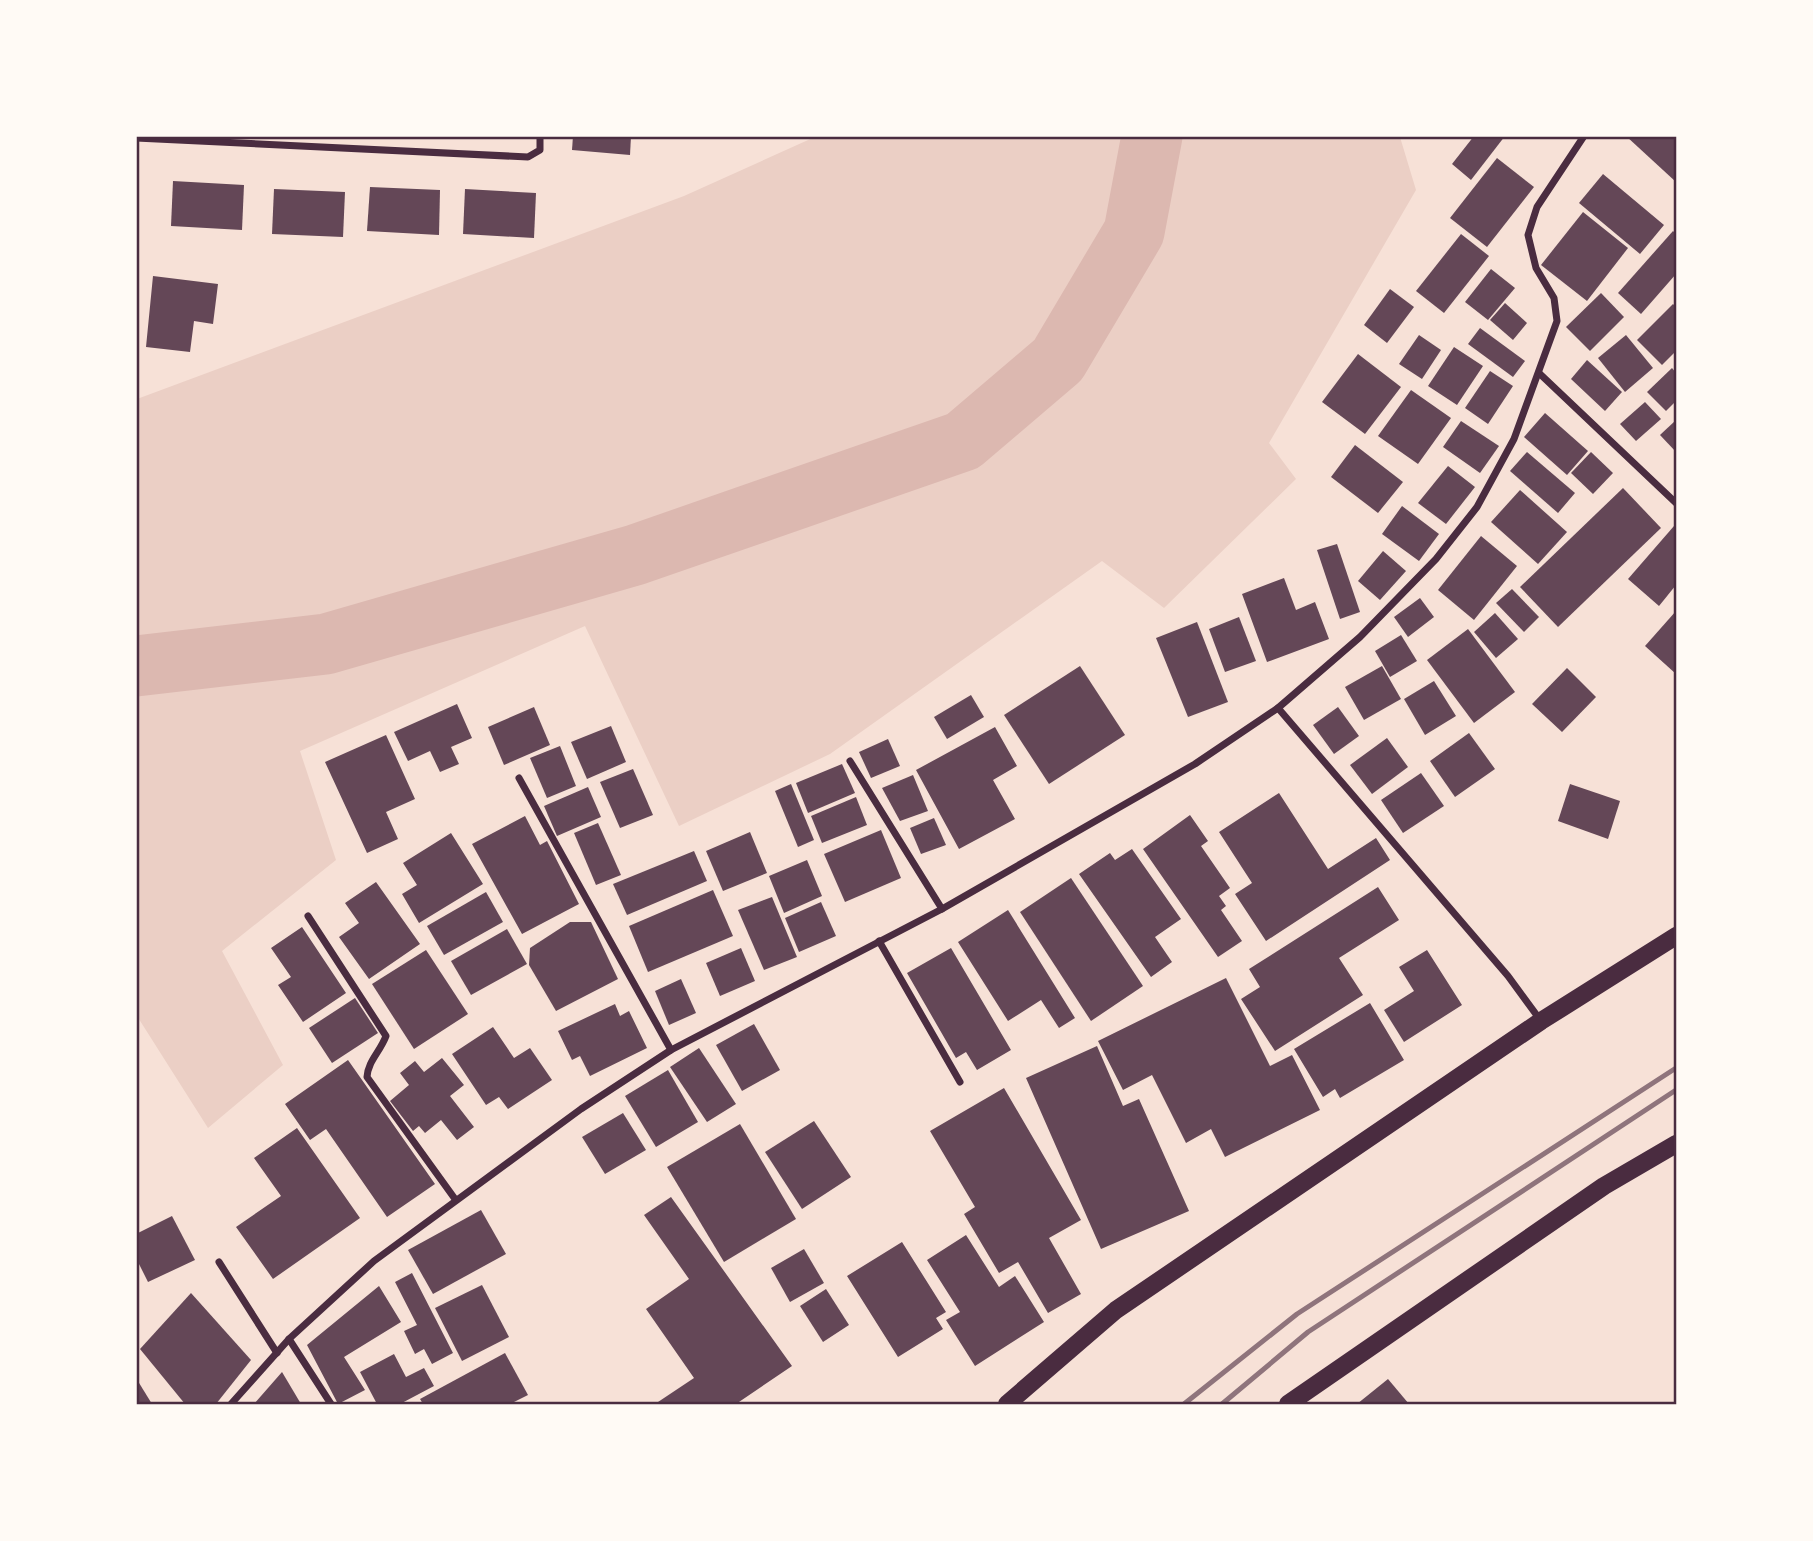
<svg xmlns="http://www.w3.org/2000/svg" width="1813" height="1541" viewBox="0 0 1813 1541" font-family="'Titillium Web',sans-serif">
<rect width="100%" height="100%" fill="#f7e1d7"/>
<path fill="#ebcfc5" d="M817 136 1400 137 1416 190 1269 443 1296 479 1164 608 1102 561 830 754 679 826 585 626 300 751 336 860 222 951 283 1065 208 1128 137 1016V399L684 196Z"/>
<g fill="none" stroke-linecap="round" stroke-linejoin="round">
<path stroke="#dcb8b0" stroke-width="61" d="M136 666 326 644 635 555 963 441 1058 360 1134 232 1152 136"/>
</g>
<g fill="#644757">
<path d="M573 136H631L630 155 572 150Z"/>
<path d="M1474 136H1505L1471 180 1452 164Z"/>
<path d="M1626 136 1676 138V182Z"/>
<path d="M1497 158 1534 187 1487 247 1450 218Z"/>
<path d="M1603 174 1664 225 1640 254 1579 203Z"/>
<path d="M173 181 244 185 242 230 171 226Z"/>
<path d="M370 187 440 190 439 235 367 231Z"/>
<path d="M274 189 345 192 343 237 272 234Z"/>
<path d="M465 189 536 193 534 238 463 234Z"/>
<path d="M1583 212 1628 248 1587 301 1541 265Z"/>
<path d="M1673 231 1676 234V274L1641 314 1618 293Z"/>
<path d="M1461 234 1489 256 1444 313 1416 291Z"/>
<path d="M1491 269 1515 288 1488 320 1465 302Z"/>
<path d="M153 276 218 284 213 324 194 321 190 352 146 347Z"/>
<path d="M1390 289 1414 307 1387 343 1364 325Z"/>
<path d="M1601 293 1624 317 1590 351 1566 327Z"/>
<path d="M1505 303 1527 323 1513 340 1490 320Z"/>
<path d="M1673 304 1676 307V351L1662 365 1637 340Z"/>
<path d="M1480 328 1525 361 1513 377 1468 344Z"/>
<path d="M1419 335 1441 350 1422 379 1399 364Z"/>
<path d="M1626 335 1653 368 1625 392 1598 358Z"/>
<path d="M1454 347 1483 366 1457 405 1428 386Z"/>
<path d="M1358 354 1401 387 1365 434 1322 402Z"/>
<path d="M1587 360 1622 392 1605 411 1571 379Z"/>
<path d="M1672 368 1676 373V401L1666 411 1647 392Z"/>
<path d="M1490 371 1513 386 1488 424 1465 408Z"/>
<path d="M1411 390 1451 418 1418 464 1378 436Z"/>
<path d="M1645 402 1661 419 1636 441 1620 424Z"/>
<path d="M1545 413 1588 451 1567 475 1524 437Z"/>
<path d="M1676 420V452L1660 435Z"/>
<path d="M1461 421 1499 446 1480 473 1443 447Z"/>
<path d="M1355 445 1403 482 1378 513 1331 477Z"/>
<path d="M1527 452 1575 493 1558 513 1510 471Z"/>
<path d="M1591 452 1613 473 1593 494 1571 473Z"/>
<path d="M1448 466 1475 487 1446 524 1418 503Z"/>
<path d="M1623 488 1661 528 1558 627 1520 587Z"/>
<path d="M1520 490 1567 532 1538 564 1491 522Z"/>
<path d="M1402 506 1439 534 1419 561 1382 534Z"/>
<path d="M1674 526 1676 585 1659 606 1628 579Z"/>
<path d="M1481 536 1517 566 1474 620 1438 590Z"/>
<path d="M1337 544 1360 612 1340 619 1317 550Z"/>
<path d="M1383 551 1406 571 1380 600 1358 581Z"/>
<path d="M1284 578 1296 610 1315 602 1329 639 1267 662 1242 594Z"/>
<path d="M1512 589 1539 617 1524 632 1496 603Z"/>
<path d="M1420 598 1434 617 1408 637 1394 617Z"/>
<path d="M1676 611V674L1645 646Z"/>
<path d="M1495 613 1518 639 1496 658 1474 632Z"/>
<path d="M1239 617 1256 661 1225 672 1209 629Z"/>
<path d="M1197 622 1228 702 1188 717 1156 638Z"/>
<path d="M1468 629 1515 692 1474 723 1427 660Z"/>
<path d="M1401 635 1417 661 1390 677 1375 651Z"/>
<path d="M1080 666 1125 735 1049 784 1004 715Z"/>
<path d="M1382 666 1401 699 1364 720 1345 687Z"/>
<path d="M1567 668 1596 697 1562 732 1532 704Z"/>
<path d="M1434 681 1456 716 1425 735 1404 699Z"/>
<path d="M971 695 984 717 947 739 934 717Z"/>
<path d="M457 704 472 738 451 747 459 764 440 772 430 751 408 761 394 732Z"/>
<path d="M534 707 550 745 504 765 488 727Z"/>
<path d="M1338 707 1359 736 1334 754 1313 725Z"/>
<path d="M611 726 626 762 587 779 571 742Z"/>
<path d="M995 727 1017 766 993 780 1015 819 959 849 916 770Z"/>
<path d="M1469 733 1495 769 1455 797 1430 761Z"/>
<path d="M386 735 415 799 386 812 398 839 367 853 325 762Z"/>
<path d="M1387 738 1408 767 1372 794 1350 765Z"/>
<path d="M888 739 900 766 871 778 859 752Z"/>
<path d="M560 746 576 786 547 798 530 758Z"/>
<path d="M842 764 855 793 808 813 796 783Z"/>
<path d="M633 769 653 815 620 828 600 782Z"/>
<path d="M1421 773 1444 806 1403 833 1381 800Z"/>
<path d="M913 775 928 811 900 821 882 788Z"/>
<path d="M791 784 814 840 798 847 775 791Z"/>
<path d="M1570 784 1620 801 1608 839 1558 821Z"/>
<path d="M588 787 601 817 557 836 544 806Z"/>
<path d="M1279 793 1328 869 1376 838 1390 860 1266 941 1235 894 1252 883 1219 832Z"/>
<path d="M856 797 867 825 822 843 811 816Z"/>
<path d="M1190 815 1208 841 1201 846 1230 888 1219 896 1226 906 1221 910 1242 941 1218 957 1143 849Z"/>
<path d="M525 816 540 845 547 841 579 904 522 934 472 844Z"/>
<path d="M934 818 946 845 921 854 910 828Z"/>
<path d="M598 823 621 875 596 885 574 833Z"/>
<path d="M881 830 901 878 845 902 824 854Z"/>
<path d="M750 832 767 873 723 891 706 851Z"/>
<path d="M451 833 483 884 419 923 402 894 417 885 403 863Z"/>
<path d="M1132 849 1181 919 1155 937 1172 962 1151 977 1079 874 1110 853 1115 860Z"/>
<path d="M694 851 707 881 627 915 613 884Z"/>
<path d="M807 860 822 896 784 913 769 876Z"/>
<path d="M1071 878 1143 986 1091 1021 1020 912Z"/>
<path d="M376 882 420 944 369 979 339 937 359 923 345 903Z"/>
<path d="M1378 887 1399 920 1339 958 1363 995 1275 1051 1241 999 1260 987 1249 969Z"/>
<path d="M713 890 733 936 648 972 629 926Z"/>
<path d="M486 892 503 922 444 955 427 926Z"/>
<path d="M772 897 797 957 764 970 738 910Z"/>
<path d="M821 902 836 936 799 952 785 918Z"/>
<path d="M1008 910 1075 1018 1059 1028 1041 1000 1008 1021 958 942Z"/>
<path d="M570 922H591L618 979 556 1011 529 965 530 948Z"/>
<path d="M302 927 346 993 303 1022 278 985 291 977 271 948Z"/>
<path d="M507 929 527 964 471 995 451 961Z"/>
<path d="M741 948 755 981 720 996 706 963Z"/>
<path d="M951 948 1011 1050 977 1070 966 1052 956 1058 907 973Z"/>
<path d="M426 950 468 1014 414 1049 372 984Z"/>
<path d="M1427 950 1462 1005 1404 1042 1384 1010 1414 991 1399 967Z"/>
<path d="M1226 978 1270 1066 1292 1055 1320 1110 1225 1157 1211 1129 1186 1143 1152 1075 1123 1090 1098 1041Z"/>
<path d="M681 979 696 1013 669 1025 655 991Z"/>
<path d="M355 998 378 1033 332 1063 309 1028Z"/>
<path d="M1370 1003 1404 1060 1340 1098 1335 1089 1323 1097 1294 1049Z"/>
<path d="M615 1004 620 1016 629 1011 647 1048 590 1076 580 1056 572 1060 558 1031Z"/>
<path d="M754 1024 780 1070 742 1091 716 1045Z"/>
<path d="M493 1027 514 1058 530 1048 552 1080 508 1109 499 1097 486 1105 452 1054Z"/>
<path d="M1097 1046 1123 1106 1139 1099 1189 1211 1101 1249 1026 1078Z"/>
<path d="M699 1048 736 1104 707 1122 670 1067Z"/>
<path d="M442 1058 464 1085 450 1096 474 1127 457 1140 441 1120 425 1133 419 1126 413 1131 390 1101 409 1085 400 1073 415 1061 424 1072Z"/>
<path d="M348 1060 435 1184 387 1217 326 1129 310 1140 285 1104Z"/>
<path d="M668 1070 698 1122 656 1147 625 1096Z"/>
<path d="M1004 1088 1081 1220 1049 1238 1081 1294 1048 1313 1018 1262 999 1273 964 1214 975 1207 930 1131Z"/>
<path d="M623 1113 646 1150 605 1174 582 1137Z"/>
<path d="M814 1121 851 1177 802 1209 765 1152Z"/>
<path d="M740 1124 796 1219 724 1262 667 1167Z"/>
<path d="M297 1128 360 1218 273 1279 236 1227 281 1196 254 1158Z"/>
<path d="M671 1197 792 1366 736 1404H655L694 1378 646 1309 689 1279 644 1215Z"/>
<path d="M481 1210 506 1254 433 1294 408 1250Z"/>
<path d="M172 1216 195 1260 148 1282 136 1258V1234Z"/>
<path d="M966 1235 999 1287 1015 1276 1044 1322 975 1366 946 1320 960 1312 927 1260Z"/>
<path d="M902 1242 946 1312 936 1318 943 1329 898 1357 847 1276Z"/>
<path d="M804 1249 824 1283 790 1302 771 1268Z"/>
<path d="M412 1273 453 1353 432 1364 424 1349 415 1354 404 1331 417 1325 395 1282Z"/>
<path d="M482 1285 509 1337 462 1361 435 1308Z"/>
<path d="M379 1286 401 1322 344 1357 365 1390 338 1404 307 1345Z"/>
<path d="M826 1289 849 1325 823 1342 800 1306Z"/>
<path d="M191 1293 251 1360 216 1404H185L140 1349Z"/>
<path d="M505 1353 528 1395 510 1404H423L420 1399Z"/>
<path d="M394 1354 406 1377 424 1368 434 1386 400 1404H377L360 1372Z"/>
<path d="M282 1372 301 1404H254Z"/>
<path d="M136 1378 152 1404H136Z"/>
<path d="M1388 1379 1409 1404H1357Z"/>
</g>
<g fill="none" stroke-linecap="round" stroke-linejoin="round">
<g stroke="#4a2c40" stroke-width="7">
<path d="M136 138 528 157 540 150V136"/>
<path d="M1540 374 1676 503"/>
<path d="M1278 708 1508 976 1541 1021"/>
<path d="M850 761 942 909"/>
<path d="M519 778 671 1050"/>
<path d="M308 916 386 1036C380 1052 368 1061 367 1077L455 1199"/>
<path d="M879 941 960 1082"/>
<path d="M219 1262 277 1353"/>
<path d="M289 1339 331 1404"/>
<path d="M231 1404 289 1339 374 1261 581 1109 671 1050 942 909 1195 764 1278 708 1360 637 1436 559 1477 507 1514 439 1557 321 1554 298 1536 268 1528 235 1537 207 1584 136"/>
</g>
<g stroke="#4a2c40" stroke-width="18">
<path d="M1007 1404 1116 1310 1541 1021 1676 936"/>
<path d="M1288 1404 1604 1186 1676 1144"/>
</g>
<g stroke="#8f747c" stroke-width="5">
<path d="M1184 1404 1297 1314 1676 1068"/>
<path d="M1222 1404 1308 1332 1676 1090"/>
</g>
</g>
<rect width="1813" height="1541" fill="none" stroke="#fffaf5" stroke-width="276"/>
<rect x="138" y="138" width="1537" height="1265" fill="none" stroke="#4a2c40" stroke-width="2.5"/>
</svg>
